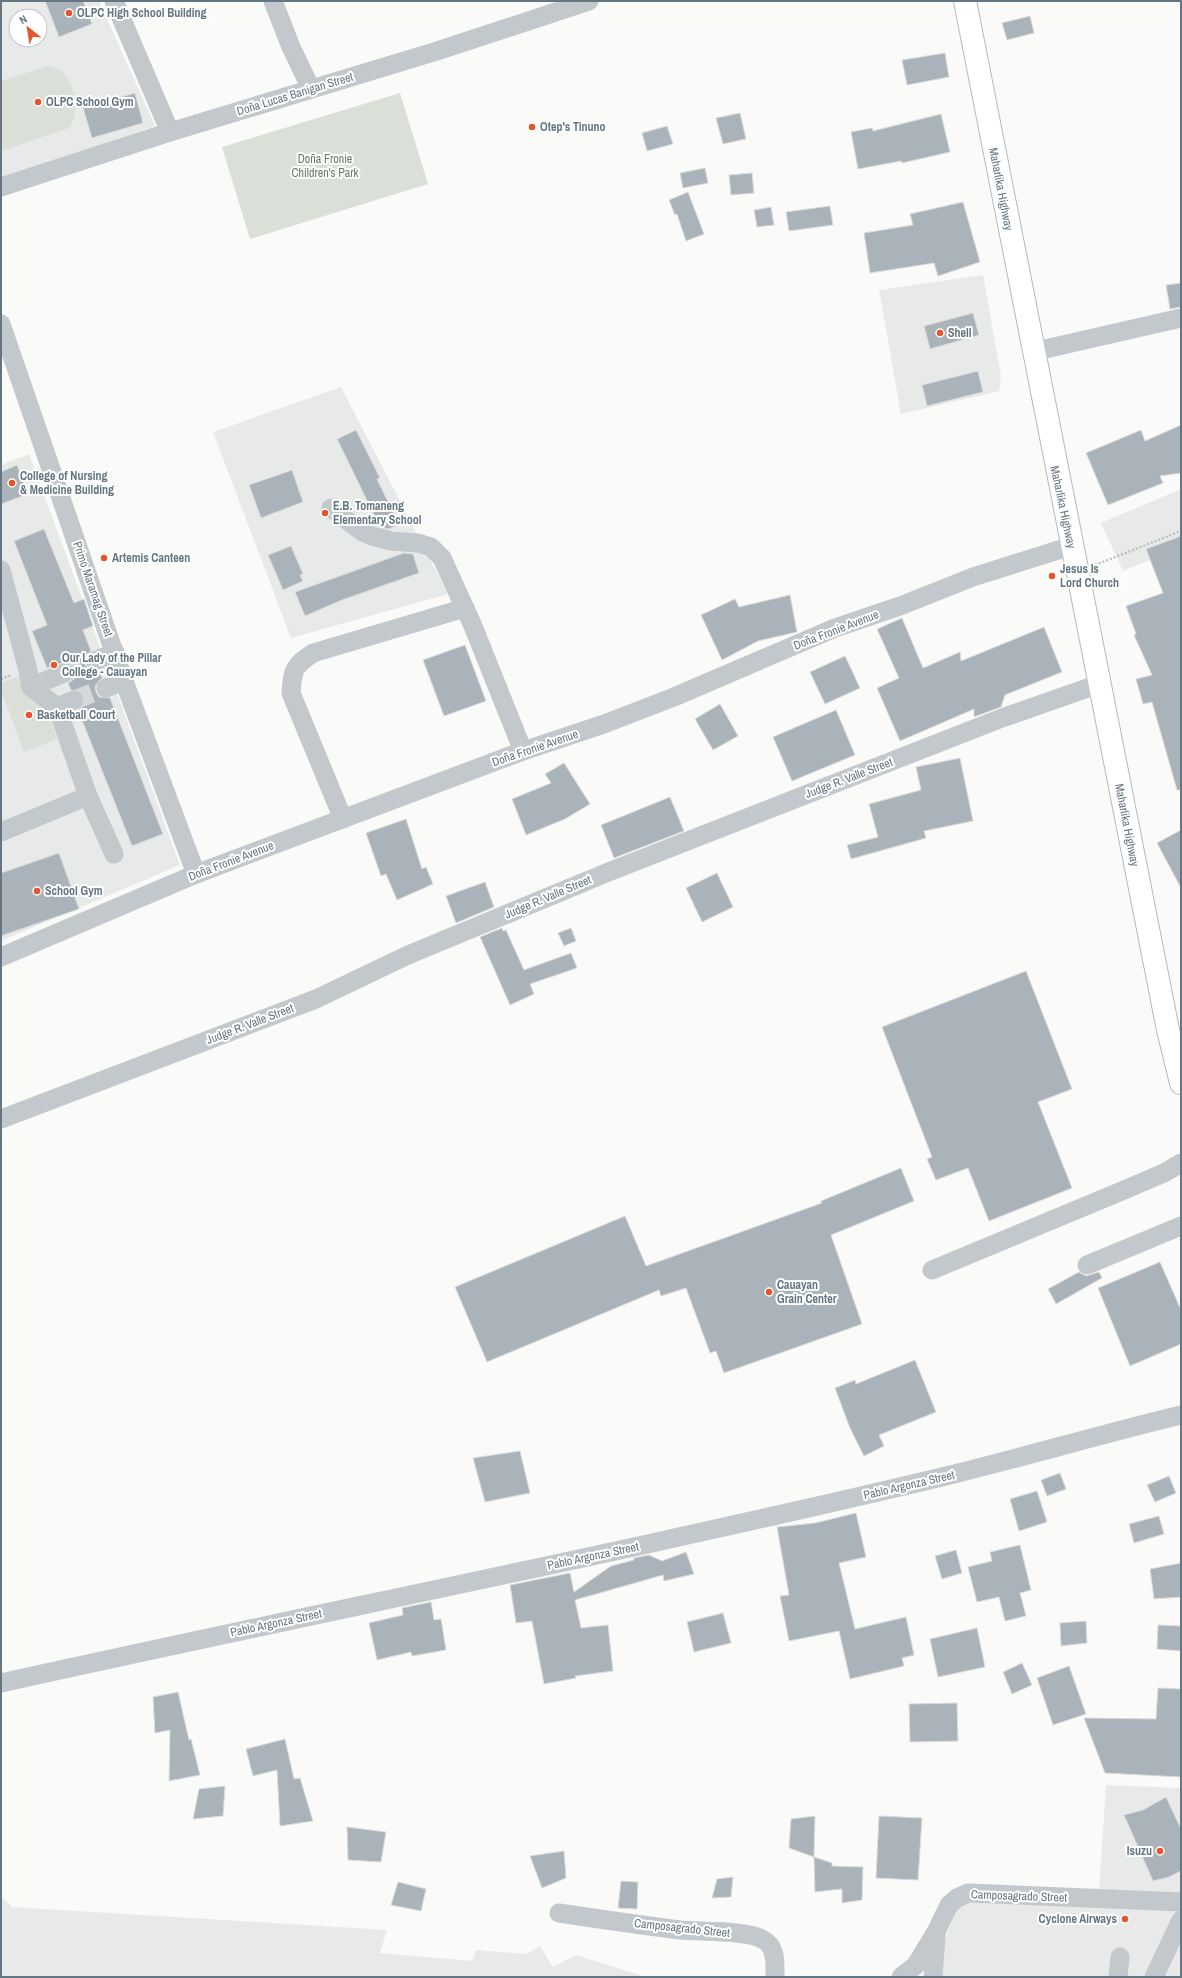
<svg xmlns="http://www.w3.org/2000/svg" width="1182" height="1978" viewBox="0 0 1182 1978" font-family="'Archivo Narrow',sans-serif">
<rect width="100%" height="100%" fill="#fafaf8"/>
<g fill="#e8e9e9" fill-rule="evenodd">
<path d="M1 1H99L155 126 1 179ZM16 16H40V40H16Z"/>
<path d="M983 275 1001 376 999 391 901 414 879 290Z"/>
<path d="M341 387 448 594 291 638 213 432Z"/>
<path d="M29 454 180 865 1 941V465Z"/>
<path d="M1181 489V538L1152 559 1123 571 1101 523Z"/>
<path d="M1106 1785 1181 1788V1899L1099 1893Z"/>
<path d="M1 1897 12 1907 387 1930 380 1953 472 1961 476 1950 526 1954 540 1946 553 1967 576 1955 646 1977H1Z"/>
<path d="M962 1898 1181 1910V1977H939V1953Z"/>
</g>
<g fill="#dadfd7">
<path d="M48 66C52 67 57 68 60 70 76 83 80 112 69 128L1 151V81Z"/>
<path d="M400 93 428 184 250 239 222 147Z"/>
<path d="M33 671 57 739 24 752 1 690V683Z"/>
</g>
<g fill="#aab3b9" stroke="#dcdcda">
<path d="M45 1H83L92 24 59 37Z"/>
<path d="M1030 16 1034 33 1007 40 1002 23Z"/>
<path d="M945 53 949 77 907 85 902 60Z"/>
<path d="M135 93 143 123 92 138 83 108Z"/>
<path d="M740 113 746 139 723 144 716 118Z"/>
<path d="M941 114 950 152 902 163 901 161 858 169 851 132 872 128 873 131Z"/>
<path d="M667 126 673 144 647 151 642 133Z"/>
<path d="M705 168 708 183 683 188 680 173Z"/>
<path d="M752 173 754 193 731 195 729 175Z"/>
<path d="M688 192 704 234 686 241 677 214 675 215 669 200Z"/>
<path d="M963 202 980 262 938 276 934 263 870 273 864 233 913 225 910 214Z"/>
<path d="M830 206 833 225 789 231 786 212Z"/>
<path d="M771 207 774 225 757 227 754 210Z"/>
<path d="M1181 283V307L1170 309 1166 285Z"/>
<path d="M973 313 979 335 930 349 924 326Z"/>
<path d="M978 371 983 392 927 406 922 385Z"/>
<path d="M1181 425V473L1160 476 1163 483 1108 505 1086 453 1141 430 1145 441Z"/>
<path d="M356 430 380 478 377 479 399 524 389 529 380 527 337 439Z"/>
<path d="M17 465 28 494 1 504V472Z"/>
<path d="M292 470 303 502 261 518 249 485Z"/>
<path d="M44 529 74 603 84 599 93 626 83 630 91 651 86 655 85 665 89 670 99 671 102 678 95 686 96 692 99 697 110 698 163 834 132 846 78 710 83 706 84 696 80 691 71 690 68 683 73 680 75 675 74 668 70 664 65 662 47 668 32 631 47 625 14 541Z"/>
<path d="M1181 536V790H1177L1152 702 1143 704 1136 679 1152 675 1134 635 1136 634 1126 606 1163 593 1146 549Z"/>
<path d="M291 546 303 574 300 575 303 581 283 590 268 555Z"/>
<path d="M404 553 413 554 419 573 342 600 305 616 295 592Z"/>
<path d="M790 595 797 632 758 641 722 660 701 615 735 599 739 607Z"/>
<path d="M902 618 923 668 960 652 961 661 1044 627 1062 672 1005 695 1001 707 974 717V709L900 741 877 688 899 678 877 629Z"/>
<path d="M465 645 486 701 444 716 423 660Z"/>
<path d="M845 656 860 688 825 704 810 672Z"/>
<path d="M720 704 738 736 713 750 695 719Z"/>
<path d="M836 710 855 755 792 781 773 737Z"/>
<path d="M960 758 973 821 924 831 926 838 851 859 847 845 878 837 869 804 921 790 916 767Z"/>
<path d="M564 763 590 804 565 819 526 835 512 799 551 783 545 774Z"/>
<path d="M670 797 684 831 614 858 601 825Z"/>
<path d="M406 819 422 869 426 867 433 884 397 900 386 874 381 876 366 833Z"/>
<path d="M1181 830V888L1157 843Z"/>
<path d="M59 853 79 909 1 936V873Z"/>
<path d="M717 873 733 907 702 922 686 888Z"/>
<path d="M485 882 494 907 456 923 446 896Z"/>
<path d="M502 928 503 931 506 930 524 970 571 953 577 968 530 984 534 994 510 1005 480 937Z"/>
<path d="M571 928 576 941 564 946 558 933Z"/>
<path d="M1026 971 1072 1089 1038 1102 1072 1188 989 1221 968 1168 936 1180 927 1159 932 1157 882 1027Z"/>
<path d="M901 1168 914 1201 831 1235 862 1324 724 1373 716 1351 710 1353 686 1288 661 1296 659 1290 487 1362 455 1287 625 1216 646 1266 822 1203 821 1201Z"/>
<path d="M1160 1262 1181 1310V1344L1130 1366 1098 1288Z"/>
<path d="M1079 1272 1086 1276 1099 1272 1102 1278 1056 1304 1048 1289Z"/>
<path d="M915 1360 936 1412 879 1435 884 1446 864 1456 850 1428 835 1388 855 1380 856 1384Z"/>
<path d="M520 1451 530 1493 485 1502 473 1458Z"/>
<path d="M1060 1473 1066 1489 1047 1496 1041 1480Z"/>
<path d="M1169 1476 1176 1493 1155 1502 1147 1485Z"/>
<path d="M1037 1491 1047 1522 1019 1531 1010 1499Z"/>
<path d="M856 1513 866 1557 839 1563 855 1629 906 1617 914 1655 902 1658 904 1666 850 1679 839 1631 789 1641 780 1596 789 1595 777 1527 815 1523Z"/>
<path d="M1159 1516 1164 1534 1134 1543 1129 1524Z"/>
<path d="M1020 1545 1031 1590 1020 1593 1026 1616 1005 1621 999 1597 977 1602 968 1567 992 1561 990 1552Z"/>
<path d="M956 1550 962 1573 942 1579 935 1556Z"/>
<path d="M686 1552 694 1574 664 1581 663 1575 575 1600 581 1628 608 1625 613 1671 575 1676 576 1678 544 1684 532 1621 516 1623 510 1585 570 1573 574 1592 611 1566 634 1560V1558L649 1555 662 1561Z"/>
<path d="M1181 1563V1597L1154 1599 1150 1569Z"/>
<path d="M431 1602 434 1620 441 1619 446 1650 412 1656 411 1652 377 1660 369 1623 403 1615 402 1608Z"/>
<path d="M723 1613 731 1643 694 1652 687 1622Z"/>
<path d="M1086 1621 1087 1643 1061 1646 1060 1623Z"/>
<path d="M1158 1625 1181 1626V1651L1157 1649Z"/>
<path d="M977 1628 985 1667 938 1677 930 1639Z"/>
<path d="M1022 1663 1032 1685 1012 1694 1003 1672Z"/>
<path d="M1069 1666 1086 1714 1053 1725 1037 1678Z"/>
<path d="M1158 1688 1181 1689V1777L1105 1773 1084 1718 1156 1719Z"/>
<path d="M178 1692 189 1740 191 1739 200 1775 169 1781 170 1730 155 1733 153 1697Z"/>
<path d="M957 1703 958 1741 910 1742 909 1704Z"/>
<path d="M285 1739 294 1779 300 1778 313 1821 280 1826 277 1770 253 1776 246 1749Z"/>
<path d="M225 1786 223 1816 193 1819 199 1789Z"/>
<path d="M1166 1797 1181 1829V1871L1169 1877 1153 1881 1124 1815 1143 1810Z"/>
<path d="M815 1816 814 1857 789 1848 791 1819Z"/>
<path d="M879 1816 922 1818 918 1880 876 1878Z"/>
<path d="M347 1827 386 1832 381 1862 348 1860Z"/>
<path d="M564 1851 566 1878 542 1888 530 1856Z"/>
<path d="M814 1857 832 1863V1866L863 1867 862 1900 842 1903V1889L815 1892Z"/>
<path d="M733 1877 731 1897 712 1898 717 1879Z"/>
<path d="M621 1881 638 1882 637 1909 618 1908Z"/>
<path d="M398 1882 426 1889 421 1911 391 1905Z"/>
</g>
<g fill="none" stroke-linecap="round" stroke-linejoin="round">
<g stroke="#d5d9db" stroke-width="19" stroke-dasharray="19 10" stroke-linecap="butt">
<path d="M64 673 95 661"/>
<path d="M74 700 106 688"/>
</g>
<defs>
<path id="highway" d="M965 1C1031 344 1099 687 1168 1030L1181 1083"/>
</defs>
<use href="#highway" stroke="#b4b9bd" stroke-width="24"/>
<g stroke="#bbbfc2" stroke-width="2.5" stroke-dasharray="2 2" stroke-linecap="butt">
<path d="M1095 565 1181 531"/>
<path d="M1 679 12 675"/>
</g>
<g stroke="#c3c8cc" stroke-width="19">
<path d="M114 1 170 132"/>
<path d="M273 1 291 47 311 89"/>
<path d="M1 187 170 132 437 51 589 1"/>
<path d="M1 324 124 681 196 874"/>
<path d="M1032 352 1181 318"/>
<path d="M331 508 361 531 372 536 391 541 418 543 431 547 442 558 473 626 523 751"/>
<path d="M1 570 28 670 31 687 57 707 88 796 114 854"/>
<path d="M95 661 115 652"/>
<path d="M31 687 64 673"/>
<path d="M106 688 124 681"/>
<path d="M57 707 74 700"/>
<path d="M343 819 291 693C293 669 293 667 313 653L465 608"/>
<path d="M1 832 88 796"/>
<path d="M1 957 196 874 523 751 604 724 674 697 835 628 900 606 973 577 1071 546"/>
<path d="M1 1119 316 999 408 955 611 871 1002 718 1099 684"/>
<path d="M1087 1265 1181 1226"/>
<path d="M932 1270 1117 1193 1164 1173 1181 1163"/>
<path d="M1 1683C316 1613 632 1551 946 1476 1024 1457 1102 1434 1181 1415"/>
<path d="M559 1913C599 1919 640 1925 680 1930 700 1932 746 1930 762 1939 777 1946 775 1964 775 1977"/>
<path d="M901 1977 916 1965 936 1932 949 1905 957 1898 968 1893 1181 1902"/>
<path d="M933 1977 936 1936"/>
<path d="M1118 1977 1120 1957"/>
<path d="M1154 1977 1181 1920"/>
</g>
<use href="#highway" stroke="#fff" stroke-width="22"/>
</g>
<g fill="#e4572e" stroke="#fff" stroke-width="1.5">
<circle cx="69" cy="13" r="4"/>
<circle cx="38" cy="102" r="4"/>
<circle cx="532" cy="127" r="4"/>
<circle cx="940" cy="333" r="4"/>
<circle cx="12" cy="483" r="4"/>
<circle cx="325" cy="513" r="4"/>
<circle cx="104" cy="558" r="4"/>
<circle cx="1052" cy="576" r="4"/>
<circle cx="54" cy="665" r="4"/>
<circle cx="29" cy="715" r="4"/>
<circle cx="37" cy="891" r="4"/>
<circle cx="769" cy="1292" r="4"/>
<circle cx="1160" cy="1851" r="4"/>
<circle cx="1125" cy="1919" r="4"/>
</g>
<g text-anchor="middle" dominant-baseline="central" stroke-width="4" stroke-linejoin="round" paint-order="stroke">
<g font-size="12" font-weight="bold" fill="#657683" stroke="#fff" text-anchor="start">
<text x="77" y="13">OLPC High School Building</text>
<text x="46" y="102">OLPC School Gym</text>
<text x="540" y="127">Otep's Tinuno</text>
<text x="948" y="333">Shell</text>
<text x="20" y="476">College of Nursing<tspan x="20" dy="14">&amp; Medicine Building</tspan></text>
<text x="333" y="506">E.B. Tomaneng<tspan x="333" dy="14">Elementary School</tspan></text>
<text x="112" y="558">Artemis Canteen</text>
<text x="1060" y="569">Jesus Is<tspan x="1060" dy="14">Lord Church</tspan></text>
<text x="62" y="658">Our Lady of the Pillar<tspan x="62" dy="14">College - Cauayan</tspan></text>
<text x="37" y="715">Basketball Court</text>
<text x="45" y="891">School Gym</text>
<text x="777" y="1285">Cauayan<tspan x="777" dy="14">Grain Center</tspan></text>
<text x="1152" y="1851" text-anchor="end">Isuzu</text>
<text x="1117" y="1919" text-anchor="end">Cyclone Airways</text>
</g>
<g font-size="12" fill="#657683" stroke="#fff">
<text transform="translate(295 94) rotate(-17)">Doña Lucas Banigan Street</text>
<text transform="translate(1001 189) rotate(79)">Maharlika Highway</text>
<text transform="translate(1063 507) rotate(78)">Maharlika Highway</text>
<text transform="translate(93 589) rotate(71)">Primo Maramag Street</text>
<text transform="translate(836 630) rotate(-21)">Doña Fronie Avenue</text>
<text transform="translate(535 748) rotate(-19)">Doña Fronie Avenue</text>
<text transform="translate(849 778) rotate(-21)">Judge R. Valle Street</text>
<text transform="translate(1127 825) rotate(79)">Maharlika Highway</text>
<text transform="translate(231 861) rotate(-21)">Doña Fronie Avenue</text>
<text transform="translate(548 897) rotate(-23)">Judge R. Valle Street</text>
<text transform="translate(250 1024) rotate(-21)">Judge R. Valle Street</text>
<text transform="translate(909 1485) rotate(-13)">Pablo Argonza Street</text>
<text transform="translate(593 1556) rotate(-12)">Pablo Argonza Street</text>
<text transform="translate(276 1623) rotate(-12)">Pablo Argonza Street</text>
<text transform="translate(1019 1896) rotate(2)">Camposagrado Street</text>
<text transform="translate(682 1928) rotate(6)">Camposagrado Street</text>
</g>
<g font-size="12" fill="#687a64" stroke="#fff">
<text x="325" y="159">Doña Fronie<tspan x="325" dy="14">Children's Park</tspan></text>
</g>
</g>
<rect width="1182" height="1978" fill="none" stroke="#657683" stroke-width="4"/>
<g transform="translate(28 28) rotate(330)"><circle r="19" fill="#ffffff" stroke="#c1c8cd"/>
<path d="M0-3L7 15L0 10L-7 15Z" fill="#e4572e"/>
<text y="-6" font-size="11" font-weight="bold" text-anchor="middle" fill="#657683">N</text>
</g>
</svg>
